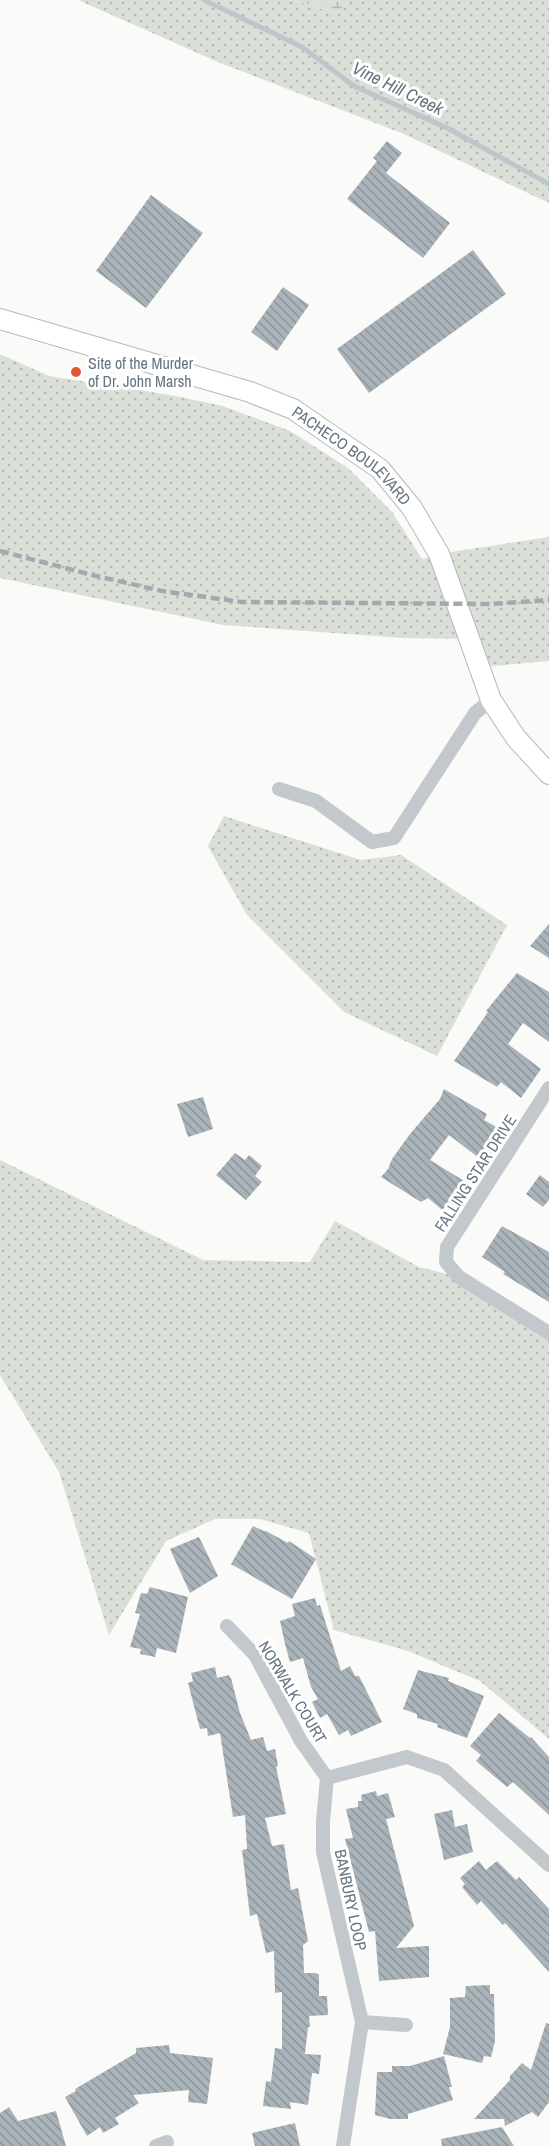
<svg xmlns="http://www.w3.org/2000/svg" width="549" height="2146" viewBox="0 0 549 2146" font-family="'Archivo Narrow',sans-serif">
<defs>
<pattern id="grass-dots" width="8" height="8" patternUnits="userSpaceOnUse" patternTransform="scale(1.5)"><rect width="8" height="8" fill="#dadfd7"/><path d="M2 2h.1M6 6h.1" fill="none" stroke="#b4b9b4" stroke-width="1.8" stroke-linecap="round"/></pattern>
<pattern id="wetland-marsh" width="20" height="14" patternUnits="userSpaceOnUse" patternTransform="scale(1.5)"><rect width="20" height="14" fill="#dadfd7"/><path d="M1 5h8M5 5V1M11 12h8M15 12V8" fill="none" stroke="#b4b9b4"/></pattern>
<pattern id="building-back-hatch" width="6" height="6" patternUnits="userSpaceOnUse" patternTransform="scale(1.5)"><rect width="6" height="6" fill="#aab3b9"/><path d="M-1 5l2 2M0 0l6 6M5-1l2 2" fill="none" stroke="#8e969c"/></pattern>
</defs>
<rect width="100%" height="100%" fill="#fafaf8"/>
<g fill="url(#grass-dots)">
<path d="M78 0H294L338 14 347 0H549V203L404 134 218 62Z"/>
<path d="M0 354 49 376 170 395 223 406 290 431 348 468 392 512 422 559 457 551 549 537V661L480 667 469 639 404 638 223 625 0 578Z"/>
<path d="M224 816 361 860 401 855 507 925 437 1056 344 1012 247 915 208 846Z"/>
<path d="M0 1160 203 1260 310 1262 335 1221 419 1267 459 1277 549 1333V1739L480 1681 408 1651 334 1630 309 1533 260 1519H215L166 1541 109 1635 59 1472 0 1375Z"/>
</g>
<path fill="url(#wetland-marsh)" d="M294 0H347L338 14Z"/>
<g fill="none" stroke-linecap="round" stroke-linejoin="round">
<path stroke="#bbc7cb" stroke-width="5" d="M204 0 302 47 354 86 447 128 549 184"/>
</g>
<g fill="url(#building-back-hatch)">
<path d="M387 141 402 153 386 173 450 223 423 258 347 199 377 161 373 158Z"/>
<path d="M151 195 203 233 146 308 96 271Z"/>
<path d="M473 250 506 294 369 393 337 349Z"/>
<path d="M283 287 309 305 277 351 251 332Z"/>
<path d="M549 924V958L530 946Z"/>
<path d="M517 973 549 992V1042L523 1023 508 1044 541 1069 521 1098 501 1082 497 1087 454 1061 488 1012 486 1011Z"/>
<path d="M444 1089 487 1114 484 1120 507 1133 488 1165 449 1135 430 1160 469 1184 447 1214 428 1198 421 1202 381 1177 388 1169 392 1159 410 1134 440 1099Z"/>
<path d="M203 1097 213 1129 188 1137 177 1104Z"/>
<path d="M235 1153 245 1160 249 1155 262 1166 255 1176 262 1182 246 1200 216 1175Z"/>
<path d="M540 1175 549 1182V1200L543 1207 526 1194Z"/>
<path d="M502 1226 549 1252V1302L503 1274 505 1272 482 1257Z"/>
<path d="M253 1526 264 1531H266L288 1543 289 1541 316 1559 292 1599 231 1564Z"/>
<path d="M199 1537 218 1576 190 1593 170 1549Z"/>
<path d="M150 1587 188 1597 176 1653 157 1648 155 1657 140 1654 141 1649 130 1647 140 1614 135 1613 141 1593 147 1594Z"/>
<path d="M315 1598 317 1606 320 1605 341 1671 350 1666 355 1676H359L382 1722 351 1736 348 1730 339 1735 327 1714 320 1718 312 1702 318 1699 311 1687 303 1658 290 1662 285 1644 280 1621 295 1616 292 1604Z"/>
<path d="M215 1667 217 1678 229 1675 230 1678H231L240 1713 251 1740 263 1737 267 1751 275 1749 278 1766 276 1767 286 1814 265 1818 272 1846 284 1844 291 1890 298 1888 308 1941 303 1945 304 1973H316L319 1975V1996H327L328 2015 309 2016 310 2027H308L305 2054 321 2055 319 2074 312 2073 308 2105 290 2102 291 2109 263 2106 266 2081 271 2082 275 2048 282 2049V1992L275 1993 274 1951 266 1953 257 1914 250 1916 242 1850 247 1849 245 1815 233 1817 220 1733 208 1736 207 1728 200 1729 188 1683 193 1681 191 1673Z"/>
<path d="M418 1670 449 1678 448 1681 484 1696 467 1738 437 1727 438 1724 417 1718V1714L403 1709Z"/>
<path d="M499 1713 530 1738 531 1737 549 1757V1815L513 1782 507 1787 476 1761 481 1755 470 1746Z"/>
<path d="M376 1791 377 1796 388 1793 395 1817 386 1819 414 1926 396 1948 429 1946V1977L379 1981 375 1931 369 1932 345 1839 353 1838 346 1809 358 1807V1801H362L361 1795Z"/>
<path d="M452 1810 455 1827 467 1824 473 1852 444 1860 434 1814Z"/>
<path d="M479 1861 486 1870 497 1861 516 1880 519 1877 549 1909V1972L505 1923 503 1925 481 1901 477 1905 462 1887 465 1884 460 1878Z"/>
<path d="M490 1985V1994H494L495 2041 491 2057 484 2056 482 2063 443 2054 450 2027V1998L465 1997 466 1986Z"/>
<path d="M546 2023 549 2024V2102L538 2117 532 2112 505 2126 504 2119H474L510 2080V2076L522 2063 531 2070Z"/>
<path d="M169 2045 170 2053 213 2058 207 2104 188 2102 189 2090 133 2095 139 2103 115 2118 119 2124 103 2133 100 2127 87 2136 65 2097 76 2091 75 2089 136 2053V2048Z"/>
<path d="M444 2056 452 2087H449L453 2100 408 2114V2119H390L375 2115 377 2072H392V2066H410Z"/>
<path d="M9 2107 18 2121 56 2111 66 2146H0V2113Z"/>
<path d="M295 2123 300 2146H255L252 2133Z"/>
<path d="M502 2127 514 2146H442L441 2139Z"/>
</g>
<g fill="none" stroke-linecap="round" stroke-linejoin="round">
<defs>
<g id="secondary">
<path id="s1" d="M0 319 250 392 293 409 380 469 412 508 439 554 491 700 516 738 549 774"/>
</g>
</defs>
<use href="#secondary" stroke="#b3babf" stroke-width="22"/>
<g stroke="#c3c8cc" stroke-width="14">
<path d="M279 789 316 801 372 842 394 838 475 713 491 700"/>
<path d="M549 1088 447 1247 446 1262 459 1277 549 1333"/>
<path d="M227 1626 255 1655 301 1741 327 1778"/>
<path d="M327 1778 323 1821V1852L362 2022 343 2146"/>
<path d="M327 1778 407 1757 444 1770 549 1865"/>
<path d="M362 2022 406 2025"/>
<path d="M156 2146 167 2142"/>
</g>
<use href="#secondary" stroke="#fff" stroke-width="20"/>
<path stroke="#a2aab0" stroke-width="4.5" stroke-dasharray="9 4.5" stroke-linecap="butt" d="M0 551 92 575 162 591 242 602 490 604 549 600"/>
</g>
<circle fill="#e4572e" stroke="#fff" stroke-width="2" cx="76" cy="372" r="6"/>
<g text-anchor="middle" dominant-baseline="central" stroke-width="6" stroke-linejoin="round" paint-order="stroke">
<g font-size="16" fill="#657683" stroke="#fff" text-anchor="start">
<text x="88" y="363">Site of the Murder<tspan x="88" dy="18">of Dr. John Marsh</tspan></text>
</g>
<g font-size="16" fill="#657683" stroke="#fff">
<text stroke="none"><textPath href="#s1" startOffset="382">PACHECO BOULEVARD</textPath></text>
<text transform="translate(475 1173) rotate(-57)">FALLING STAR DRIVE</text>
<text transform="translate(293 1692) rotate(59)">NORWALK COURT</text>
<text transform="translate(351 1900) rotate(78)">BANBURY LOOP</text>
</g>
<g font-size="18" font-style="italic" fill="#60757c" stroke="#fff">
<text transform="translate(398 88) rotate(26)">Vine Hill Creek</text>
</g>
</g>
</svg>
